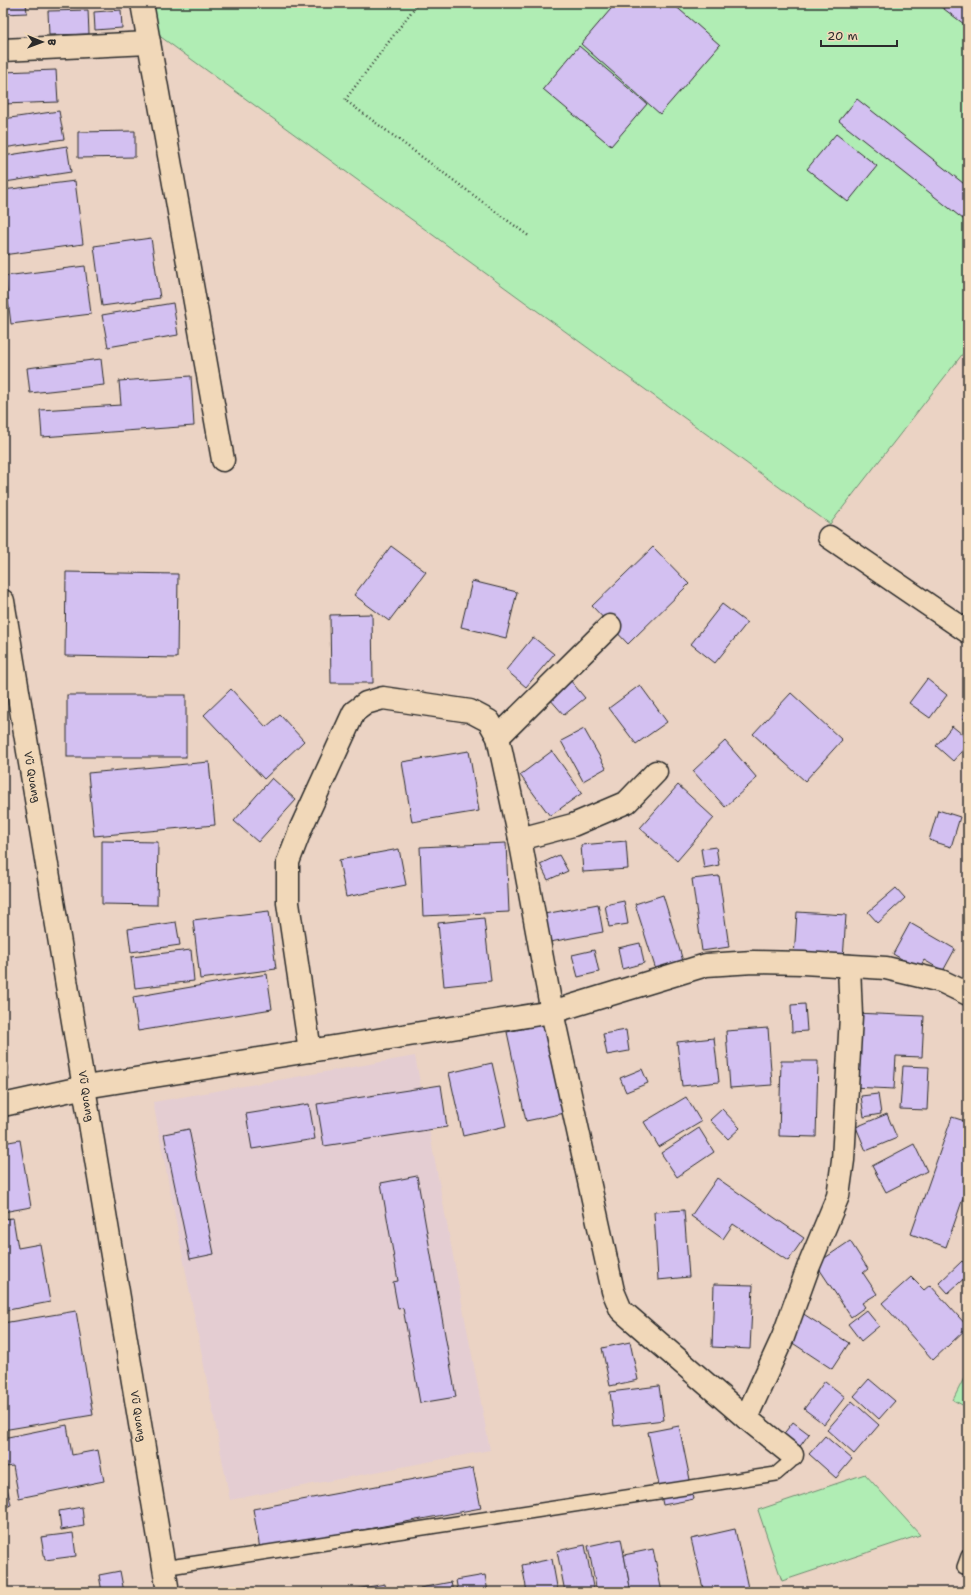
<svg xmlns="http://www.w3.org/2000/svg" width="971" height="1595" viewBox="0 0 971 1595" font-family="'Shantell Sans',sans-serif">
<rect width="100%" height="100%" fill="#ebd3c4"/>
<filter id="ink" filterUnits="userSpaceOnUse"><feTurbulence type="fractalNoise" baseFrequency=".025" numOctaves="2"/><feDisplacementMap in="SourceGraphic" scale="8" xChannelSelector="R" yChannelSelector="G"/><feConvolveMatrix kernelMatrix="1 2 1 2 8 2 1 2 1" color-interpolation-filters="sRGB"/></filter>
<g filter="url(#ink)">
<path fill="#e4cdd2" d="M415 1056 490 1450 230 1500 153 1102Z"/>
<g fill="#b0edb4" stroke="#6e8c70">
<path d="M150 3H968V347L830 524 154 32Z"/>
<path d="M968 1370V1408L953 1400Z"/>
<path d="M865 1474 920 1535 782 1581 758 1510Z"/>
</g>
<g fill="#d3c0f1" stroke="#2b2b2b">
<path d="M3 3H26L27 13 3 14Z"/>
<path d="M616 3H672L720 45 660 114 581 44Z"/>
<path d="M936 3H968V27Z"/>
<path d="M88 10 89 34 49 35 48 11Z"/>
<path d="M121 10 122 28 95 30 94 12Z"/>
<path d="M579 46 647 104 611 146 543 89Z"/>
<path d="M56 70 58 102 3 104V72Z"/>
<path d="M857 99 968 187V223L839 121Z"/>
<path d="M59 111 64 139 3 148V119Z"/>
<path d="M135 131V157L78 158V132Z"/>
<path d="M836 134 877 166 848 202 807 169Z"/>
<path d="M67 146 71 172 5 182 3 156Z"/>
<path d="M75 181 83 244 3 255V190Z"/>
<path d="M151 238 160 298 102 306 94 246Z"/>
<path d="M85 266 91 314 11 324 5 276Z"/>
<path d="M173 303 178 335 108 347 102 315Z"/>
<path d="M101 359 104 385 30 393 27 368Z"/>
<path d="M191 376 194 426 42 437 40 410 121 405 119 381Z"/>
<path d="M391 546 426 572 389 621 354 595Z"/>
<path d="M653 547 689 584 628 644 592 606Z"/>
<path d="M66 572 178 574 177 658 65 656Z"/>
<path d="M472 581 517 592 506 638 461 627Z"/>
<path d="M722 604 747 623 715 663 691 644Z"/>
<path d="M372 614 373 683H331L330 615Z"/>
<path d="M533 637 554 654 526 687 506 670Z"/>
<path d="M927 679 947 695 930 718 909 703Z"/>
<path d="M570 680 585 698 564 715 549 698Z"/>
<path d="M640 685 667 722 636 744 609 708Z"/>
<path d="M231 689 266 727 280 715 304 741 264 779 204 715Z"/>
<path d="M791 693 842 740 805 781 753 734Z"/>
<rect x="67" y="695" width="119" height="62"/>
<path d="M968 710V722L962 717Z"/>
<path d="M952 726 968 739V744L953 761 936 746Z"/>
<path d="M584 729 606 768 583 781 561 741Z"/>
<path d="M725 741 757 778 725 807 693 771Z"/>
<path d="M469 751 479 811 412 822 402 762Z"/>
<path d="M552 751 582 793 550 816 520 775Z"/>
<path d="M209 762 215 825 94 836 88 773Z"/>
<path d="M272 778 296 800 258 842 234 821Z"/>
<path d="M678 785 714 818 677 861 640 828Z"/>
<path d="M938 810 960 817 951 847 929 840Z"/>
<path d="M102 841 158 842 157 905 102 904Z"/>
<path d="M626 841 628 869 583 872 581 845Z"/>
<path d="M506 843 509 912 423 916 420 847Z"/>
<path d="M716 847 719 865 704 868 701 849Z"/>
<path d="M399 849 406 885 346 897 339 860Z"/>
<path d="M559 855 568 871 548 880 540 864Z"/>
<path d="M719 876 729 947 702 951 692 879Z"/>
<path d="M896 888 905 898 878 923 868 912Z"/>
<path d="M663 895 683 961 656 970 635 904Z"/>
<path d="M624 901 628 924 609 927 605 905Z"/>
<path d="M598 904 603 932 545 943 539 915Z"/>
<path d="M269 911 276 969 200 979 193 920Z"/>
<path d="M797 912 846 915 843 960 794 957Z"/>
<path d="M484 918 491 981 444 986 438 923Z"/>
<path d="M176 922 180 945 131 952 128 929Z"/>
<path d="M910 923 955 949 943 971 924 960 919 969 893 954Z"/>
<path d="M640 943 644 963 622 969 618 948Z"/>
<path d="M191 950 194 981 135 988 131 957Z"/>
<path d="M594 950 599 972 578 977 572 955Z"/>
<path d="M267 974 272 1009 138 1031 133 997Z"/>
<path d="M805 1004 807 1031 792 1032 791 1005Z"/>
<path d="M854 1013 924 1016 922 1057 896 1056 894 1089 851 1087Z"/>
<path d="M546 1024 565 1113 526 1121 507 1032Z"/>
<path d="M768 1028 772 1085 730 1088 726 1031Z"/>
<path d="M626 1030 629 1051 607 1055 603 1034Z"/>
<path d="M3 1035 9 1080 3 1081Z"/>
<path d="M714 1038 719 1082 682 1086 677 1042Z"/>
<path d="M781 1061H818L816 1137 779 1136Z"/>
<path d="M492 1063 506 1126 463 1136 449 1073Z"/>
<path d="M903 1066 929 1067 927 1110 900 1109Z"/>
<path d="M642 1069 648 1083 626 1092 620 1078Z"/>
<path d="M441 1085 447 1127 324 1146 317 1104Z"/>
<path d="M878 1094 881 1114 864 1117 861 1096Z"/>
<path d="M686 1097 701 1122 659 1147 644 1122Z"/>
<path d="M309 1104 315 1139 252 1149 246 1114Z"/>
<path d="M722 1109 740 1128 728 1139 710 1120Z"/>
<path d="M887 1114 897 1138 866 1151 856 1127Z"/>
<path d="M952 1117 968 1122V1184L946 1247 911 1234Z"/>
<path d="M699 1128 714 1152 677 1177 661 1153Z"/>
<path d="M189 1129 214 1254 190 1259 164 1134Z"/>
<path d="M20 1140 31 1207 3 1212V1143Z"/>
<path d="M914 1144 927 1171 886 1192 872 1166Z"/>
<path d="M417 1176 456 1397 420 1403 403 1308 398 1309 393 1282 398 1281 381 1183Z"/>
<path d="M717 1178 804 1238 788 1261 733 1224 723 1239 691 1216Z"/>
<path d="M684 1210 689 1277 658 1280 654 1212Z"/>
<path d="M13 1218 18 1248 40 1244 50 1302 3 1311V1219Z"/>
<path d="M850 1241 868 1269 863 1273 877 1294 862 1303 865 1307 851 1317 816 1264Z"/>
<path d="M962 1261 968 1267V1275L948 1293 939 1283Z"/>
<path d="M911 1277 924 1290 930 1285 968 1327 933 1360 882 1303Z"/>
<path d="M714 1284 753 1285 750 1349 712 1347Z"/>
<path d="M866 1310 879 1326 861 1341 848 1324Z"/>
<path d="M76 1311 93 1415 3 1430V1323Z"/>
<path d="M802 1313 849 1343 832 1369 785 1338Z"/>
<path d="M630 1342 638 1380 610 1386 602 1348Z"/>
<path d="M869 1379 895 1401 879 1419 854 1396Z"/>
<path d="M825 1381 845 1397 824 1424 804 1409Z"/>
<path d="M659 1386 664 1420 614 1426 610 1392Z"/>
<path d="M852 1401 879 1425 854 1454 827 1430Z"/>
<path d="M793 1422 809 1434 798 1449 782 1436Z"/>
<path d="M67 1425 72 1455 98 1450 104 1481 19 1498 13 1466 5 1467 3 1457V1438Z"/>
<path d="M679 1426 694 1499 663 1505 648 1432Z"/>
<path d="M825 1436 852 1459 836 1478 809 1454Z"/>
<path d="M473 1468 481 1508 260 1549 253 1509Z"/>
<path d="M3 1469 11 1505 3 1507Z"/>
<path d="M82 1507 84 1526 61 1530 59 1511Z"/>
<path d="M735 1529 748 1588 732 1592H704L691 1539Z"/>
<path d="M73 1533 76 1556 45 1560 41 1537Z"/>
<path d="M621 1539 631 1592H597L588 1546Z"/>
<path d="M585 1545 594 1592H565L557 1551Z"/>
<path d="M653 1549 662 1592H631L624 1555Z"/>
<path d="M552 1559 558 1592H527L522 1565Z"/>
<path d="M120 1571 124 1592H102L99 1575Z"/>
<path d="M485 1575 488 1592H458L456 1580Z"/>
<path d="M451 1582 453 1592H421L420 1588Z"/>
<path d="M385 1584 386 1592H351L350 1590Z"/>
</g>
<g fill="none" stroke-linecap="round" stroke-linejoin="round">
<defs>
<g id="service">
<path d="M964 1567 968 1556"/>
<path d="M163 1568 776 1474 790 1462 792 1455"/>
</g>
<g id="minor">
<path d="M142 3 223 460"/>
<path d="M3 50 149 43"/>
<path d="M829 537 968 632"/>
<path d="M498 737 610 626"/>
<path d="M520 839 573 825 627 802 656 772"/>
<path d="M310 1051 288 903V862L301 828 354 712 366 703 383 698 470 711 489 721 498 737 520 839 552 1012 613 1291 621 1310 746 1418 792 1455"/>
<path d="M3 1105 85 1087 552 1012 706 965 753 962 803 963 886 968 941 981 968 994"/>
<path d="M746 1418 783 1337 808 1268 838 1196 843 1160 851 1016 849 966"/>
</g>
<path id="secondary" d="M3 601 168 1592"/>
</defs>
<use href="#service" stroke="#2b2b2b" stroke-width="16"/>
<use href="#minor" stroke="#2b2b2b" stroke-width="25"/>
<use href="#secondary" stroke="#2b2b2b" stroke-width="25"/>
<path stroke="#2b2b2b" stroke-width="2.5" stroke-dasharray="1 3" stroke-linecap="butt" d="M418 3 345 100 530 237"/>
<use href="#service" stroke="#f1d8b9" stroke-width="13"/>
<use href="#minor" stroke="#f1d8b9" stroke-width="22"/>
<use href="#secondary" stroke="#f1d8b9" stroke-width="22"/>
</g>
</g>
<g text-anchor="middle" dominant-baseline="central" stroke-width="3" stroke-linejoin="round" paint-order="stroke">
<g font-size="11" fill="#2b2b2b" stroke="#f1d8b9">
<text transform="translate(32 777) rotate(80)">Vũ Quang</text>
<text transform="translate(86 1096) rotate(81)">Vũ Quang</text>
<text transform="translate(138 1416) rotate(81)">Vũ Quang</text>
</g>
</g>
<rect width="971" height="1595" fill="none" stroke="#f1d8b9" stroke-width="16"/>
<rect x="8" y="8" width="955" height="1579" fill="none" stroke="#2b2b2b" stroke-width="1.5" filter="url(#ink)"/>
<g transform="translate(42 42) rotate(91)" stroke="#f1d8b9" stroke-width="3" paint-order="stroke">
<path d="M0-3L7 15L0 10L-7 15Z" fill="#2b2b2b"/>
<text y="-6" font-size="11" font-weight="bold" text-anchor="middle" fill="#2b2b2b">B</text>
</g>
<path d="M821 40v6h76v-6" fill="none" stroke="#2b2b2b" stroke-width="2"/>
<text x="827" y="40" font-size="12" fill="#2b2b2b" stroke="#f1d8b9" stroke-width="3" paint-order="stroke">20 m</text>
</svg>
